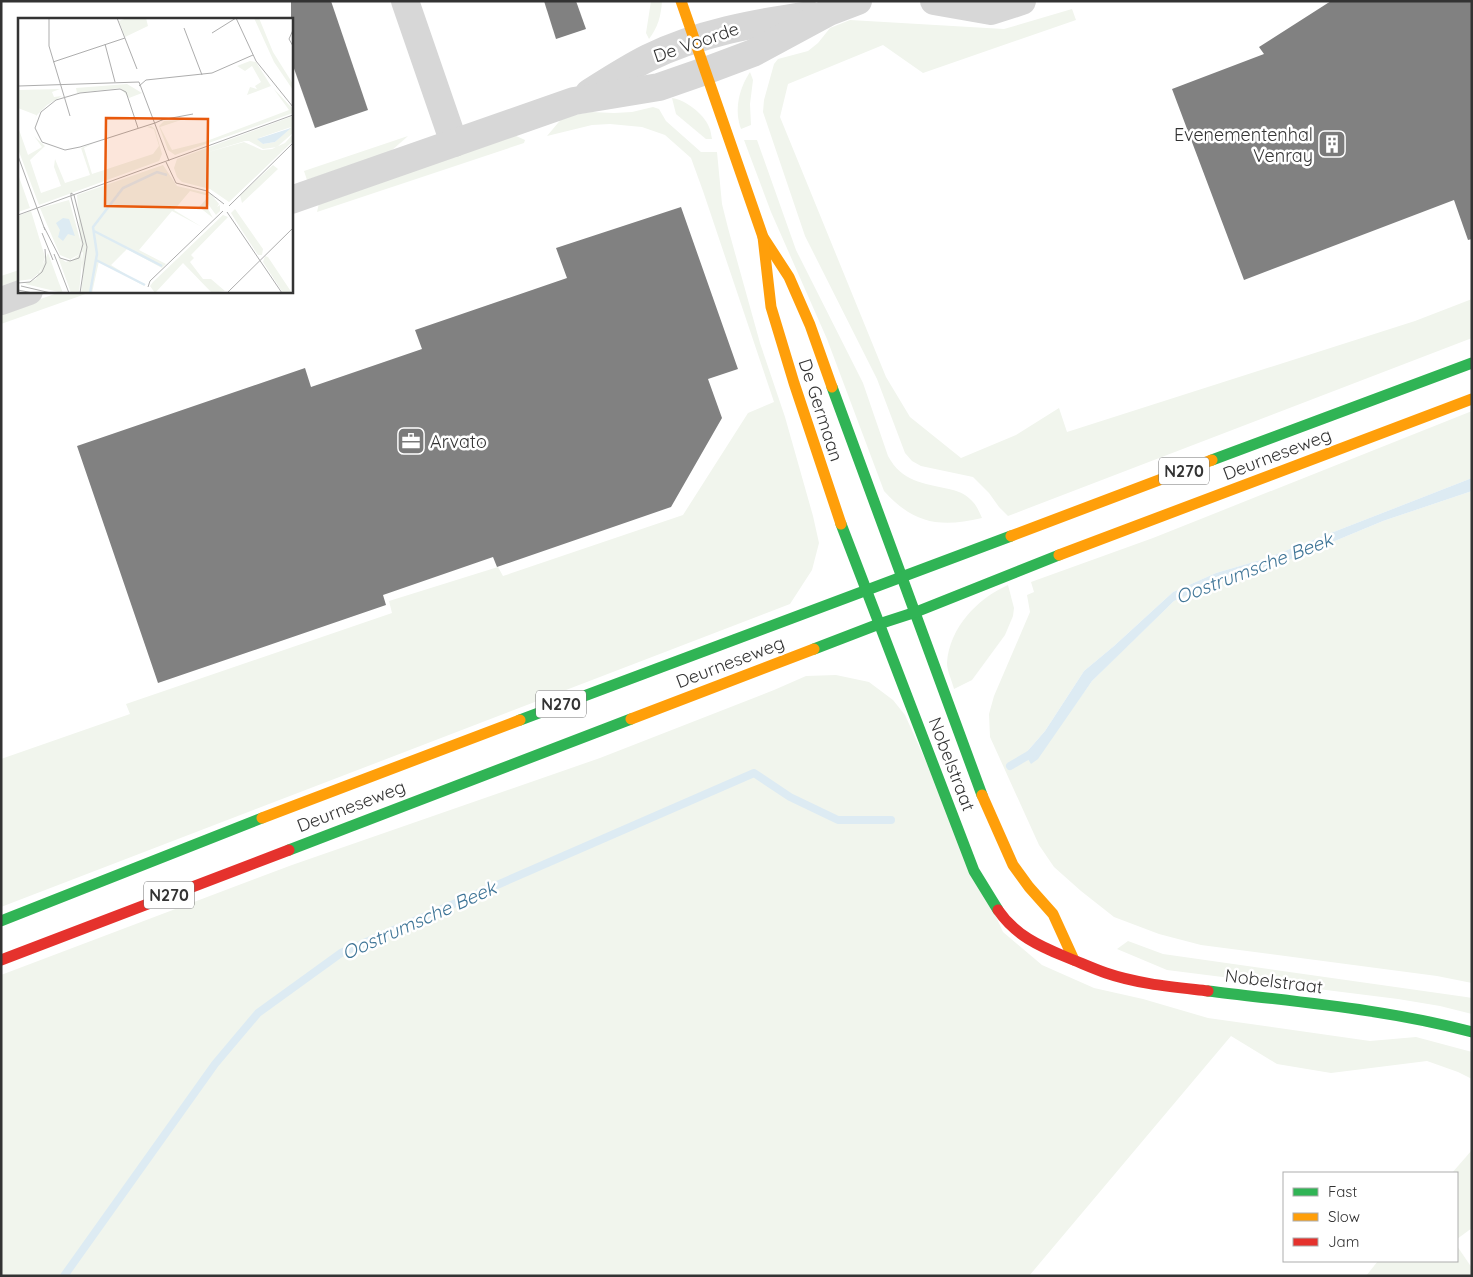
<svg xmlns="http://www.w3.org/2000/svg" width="1473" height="1277" viewBox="0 0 1473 1277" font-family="Quicksand,sans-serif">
<rect width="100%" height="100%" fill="#fff"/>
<g fill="#f1f5ed">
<path d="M651 1H662C661 16 658 27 649 39L646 33Z"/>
<path d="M1072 9 1076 20 923 73 883 45 788 84 780 117 886 377 910 417 961 458 1016 435 1059 408 1067 432 1415 321 1472 299V338L1008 516 999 507 989 493 973 477 921 466 912 461 905 453 877 379 805 236 763 112 764 100 774 64 778 59 808 51 818 43 830 28 850 20 1004 29Z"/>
<path d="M750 72 753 80 750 104 751 125 741 129C734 109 739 89 750 72Z"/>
<path d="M672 98C686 100 704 114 709 127 711 131 711 135 712 139H706L676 114Z"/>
<path d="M653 107 659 109 666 121 701 152H717L722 204 728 228 760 343 785 417 813 516 819 543 812 570 790 604 1 907V759L130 714 126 704 392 613 389 601 498 567 503 576 683 515 748 413 774 402 703 191 691 158 665 135 642 127 610 124 592 125 547 136 563 117 591 112 614 113 632 112Z"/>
<path d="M514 135 525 140 524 143 317 212 319 203Z"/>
<path d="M408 136 391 151 307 180 304 171Z"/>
<path d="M744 140H757L796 250 863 383 888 456C902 482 923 483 949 489 957 491 964 493 970 499 976 504 979 511 982 518 940 528 914 524 884 491L827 339 771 212Z"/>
<path d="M19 270V280L1 286V276Z"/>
<path d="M63 291H94L1 324V313Z"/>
<path d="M1472 411V478L1267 558 1216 573 1173 592 1114 646 1084 671 1045 731 1025 754 1072 709 1092 681 1113 660 1174 601 1210 585 1294 558 1383 521 1472 491V983L1437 976 1201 945 1159 934 1114 917 1081 891 1054 867 1039 845 990 737 989 714 994 696 1030 612 1027 595 1034 592 1031 582 1153 538Z"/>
<path d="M1008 585 1014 608 1013 616 1005 635 972 680 954 689C952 681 947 671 947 663 949 628 978 598 1008 585Z"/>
<path d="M836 675 869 682 893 700 905 715 1003 932 1042 965 1094 988 1143 999 1208 1018 1370 1041 1416 1037 1472 1052V1079L1458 1072 1427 1061 1331 1073 1277 1064 1231 1036 1029 1276H1V975L292 865 600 758 774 690 806 676Z"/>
<path d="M1128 941 1163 954 1466 997 1472 998V1014L1440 1006 1398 999 1167 970 1117 949Z"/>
<path d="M1472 1150V1228L1457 1239V1173H1452Z"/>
<path d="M1457 1246 1472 1268V1276H1366L1378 1261H1457Z"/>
</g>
<path fill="#ddebf3" d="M1472 478V491L1383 521 1294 558 1210 585 1174 601 1092 681 1038 759 1031 764 1025 754 1045 731 1084 671 1114 646 1173 592 1216 573 1267 558Z"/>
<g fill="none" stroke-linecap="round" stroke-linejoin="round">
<g stroke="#ddebf3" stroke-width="8">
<path d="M1010 766 1034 752"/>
<path d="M64 1276 215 1064 258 1013 341 953 754 773 790 797 838 820H891"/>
</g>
</g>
<g fill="#818181">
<path d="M291 1H331L368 110 315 128 291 60Z"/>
<path d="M544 1H576L586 29 556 39Z"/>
<path d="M1331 1H1472V239L1468 240 1454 200 1244 280 1172 89 1264 54 1259 47Z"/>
<path d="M681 207 738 369 708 379 722 418 671 507 497 567 493 557 383 595 386 605 158 683 77 446 305 368 311 387 422 349 415 330 567 278 556 248Z"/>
</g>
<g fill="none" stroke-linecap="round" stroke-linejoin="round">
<g stroke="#d7d7d7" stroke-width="28">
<path d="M405 1 454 143"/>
<path d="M934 1 991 11 1022 1"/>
<path d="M589 93C608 81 628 68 648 58 699 33 755 23 810 15"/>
<path d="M291 200 574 101 659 87 705 71 753 53 829 12 858 1"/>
<path d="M1 301 29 291"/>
</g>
<g stroke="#30b455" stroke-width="11">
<path d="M832 387 982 795"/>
<path d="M1212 460 1472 363"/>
<path d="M841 524 974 871 998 910"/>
<path d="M814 649 879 624 916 612 1059 555"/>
<path d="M520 720 1011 536"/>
<path d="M289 850 631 719"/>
<path d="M1 921 262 818"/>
<path d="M1208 991C1296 1002 1386 1009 1472 1032"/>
</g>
<g stroke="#ff9f0a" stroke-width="11">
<path d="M681 1 763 237 789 277 810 325 832 387"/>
<path d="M763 237 771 307 794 383 841 524"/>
<path d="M1011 536 1212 460"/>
<path d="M1059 555 1472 399"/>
<path d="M631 719 814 649"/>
<path d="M982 795 1013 865 1029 887 1053 914 1074 960"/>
<path d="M262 818 520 720"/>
</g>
<g stroke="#e5322d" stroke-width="11">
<path d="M998 910C1015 935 1039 946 1066 957 1079 962 1092 968 1106 973 1138 984 1174 987 1208 991"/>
<path d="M1 960 289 850"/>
</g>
</g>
<defs>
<symbol id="building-square" viewBox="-11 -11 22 22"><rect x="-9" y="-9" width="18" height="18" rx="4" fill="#7a7a7a" stroke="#fff"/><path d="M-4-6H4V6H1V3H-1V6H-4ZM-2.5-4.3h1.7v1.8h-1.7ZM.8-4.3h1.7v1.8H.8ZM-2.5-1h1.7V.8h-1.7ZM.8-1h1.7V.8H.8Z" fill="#fff"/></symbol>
<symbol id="office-square" viewBox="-11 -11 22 22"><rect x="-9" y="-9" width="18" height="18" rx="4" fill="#7a7a7a" stroke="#fff"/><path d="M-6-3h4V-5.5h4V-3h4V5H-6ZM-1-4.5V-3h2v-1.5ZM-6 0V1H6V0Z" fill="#fff"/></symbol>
</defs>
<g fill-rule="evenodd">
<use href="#building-square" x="1316" y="128" width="32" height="32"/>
<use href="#office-square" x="395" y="425" width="32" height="32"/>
</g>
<g text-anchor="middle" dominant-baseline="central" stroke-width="5" stroke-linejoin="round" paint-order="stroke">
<g fill="#fff" stroke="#707070" stroke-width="1">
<rect x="1159" y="457.5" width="50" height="27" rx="4"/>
<rect x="536" y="690.5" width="50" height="27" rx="4"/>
<rect x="144" y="881.5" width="50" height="27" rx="4"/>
</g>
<g font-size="16" font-weight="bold" fill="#333">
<text x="1184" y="471">N270</text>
<text x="561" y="704">N270</text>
<text x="169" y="895">N270</text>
</g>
<g font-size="18" fill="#333" stroke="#fff">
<text transform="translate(696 42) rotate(-19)">De Voorde</text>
<text transform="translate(821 410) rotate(72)">De Germaan</text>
<text transform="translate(1277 454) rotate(-21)">Deurneseweg</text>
<text transform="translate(730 662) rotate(-21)">Deurneseweg</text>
<text transform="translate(952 764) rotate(69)">Nobelstraat</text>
<text transform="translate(351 806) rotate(-21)">Deurneseweg</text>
<text transform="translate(1274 981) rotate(7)">Nobelstraat</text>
</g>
<g font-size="18" fill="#333" stroke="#fff" text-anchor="end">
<text x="1313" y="134">Evenementenhal<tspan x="1313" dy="21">Venray</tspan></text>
<text x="430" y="441" text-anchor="start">Arvato</text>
</g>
<g font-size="19" font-style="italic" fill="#3f7597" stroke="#fff">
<text transform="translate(1254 568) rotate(-21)">Oostrumsche Beek</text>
<text transform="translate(419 920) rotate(-24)">Oostrumsche Beek</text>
</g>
</g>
<g transform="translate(18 18)">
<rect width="275" height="275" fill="#fff"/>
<path d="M109 0H128L130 8 107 19 101 3ZM236 0H241L255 34 275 66V72L256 44ZM232 43 238 44 253 68 229 77 232 69 239 71 237 68 243 64 234 48 227 53 219 48ZM109 66 124 75 111 80 102 70 59 75 58 70ZM255 70 275 91V95L157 137 150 132 141 108 146 103 163 102 142 109 154 132 186 124 271 92ZM42 71 34 74 36 79 44 78 29 87 18 98 15 116 18 97 0 90V72ZM275 98V115L259 129 245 131 231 123H227L187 135 226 124 244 132 254 131 267 125 275 116V123L211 184 192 171 164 164 159 159 156 150 159 141ZM273 109 257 124 245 126 241 120ZM133 108 137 111 144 136 141 143 21 187 0 131V109L10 137 24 129 16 118 27 128 12 142 23 175 43 168 36 149 37 141 47 165 72 157 63 130 76 125 66 130 74 156 135 136 141 128 136 111 129 109ZM145 147 159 168 193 176 201 186 199 189 202 187V193L198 197 190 186 188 187 195 200 181 189 191 178 172 173 156 192 184 209 154 193 121 232 148 246 144 250 109 231 93 247 128 269 81 243 74 275H63L65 259 59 177ZM255 147 260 151 224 185 222 177ZM0 156 12 190 0 194ZM51 182 63 225 62 236 54 242 42 237 22 190ZM217 191 245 231 244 237H240L221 208 213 195ZM13 193 27 239 22 254 14 261 0 263V198ZM205 197 210 199 173 237 176 240 172 244 185 261H193L207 273 194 275 165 245 137 275 132 268 135 264ZM65 234 61 275H53L40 239 48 244ZM30 235 41 265 45 275 7 266 18 261ZM247 238 250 239 274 275H265L245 244Z" fill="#f1f5ed" fill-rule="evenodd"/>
<path d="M273 110 257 124 245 126 239 121ZM45 200 51 201 57 218 50 216 45 223 40 219 42 212 38 205Z" fill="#ddebf3"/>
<path fill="none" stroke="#ddebf3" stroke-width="2.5" d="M76 213 144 248M78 242 127 267M72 275 79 236 75 209 105 170 139 154 149 157"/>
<path fill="none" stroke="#adadad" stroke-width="1" d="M31 0V28L52 98M99 0 119 51M218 0 238 43 275 89M166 10 184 57M275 12 271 21 275 28M194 15 218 0M87 26 97 64M35 44 107 20M1 68 121 64 151 143M121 68 128 62 194 55 235 37M143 102 175 96M120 110 108 74 102 71 62 75 38 82 23 94 17 110 24 124 47 132 62 129 137 105 146 101M0 138 27 212M148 144 158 165 189 173 206 186M211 188 275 125M209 194 264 275M0 197 275 97M26 209 42 240 52 243 61 240 65 226 53 179V175L56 177 69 229 62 275M24 215 35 242M36 236 51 275M0 265 12 264 24 254 28 245 27 231M3 268 33 275M130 269 132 263 205 193M0 272 15 275M209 275 275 210"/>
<path fill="#e8590c" fill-opacity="0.15" stroke="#e8590c" stroke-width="2.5" d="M88 100 190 101 189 190 87 188Z"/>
<rect width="275" height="275" fill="none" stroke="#333" stroke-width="2.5"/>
</g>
<rect width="1473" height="1277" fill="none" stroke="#333333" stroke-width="5"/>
<rect x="1283" y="1172" width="175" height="90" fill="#ffffff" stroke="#adadad"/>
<rect x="1293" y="1188" width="25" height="8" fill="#30b455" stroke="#adadad"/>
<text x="1328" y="1197" font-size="15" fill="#333333">Fast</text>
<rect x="1293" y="1213" width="25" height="8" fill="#ff9f0a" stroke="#adadad"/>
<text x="1328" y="1222" font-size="15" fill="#333333">Slow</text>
<rect x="1293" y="1238" width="25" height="8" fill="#e5322d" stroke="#adadad"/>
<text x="1328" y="1247" font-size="15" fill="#333333">Jam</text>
</svg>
